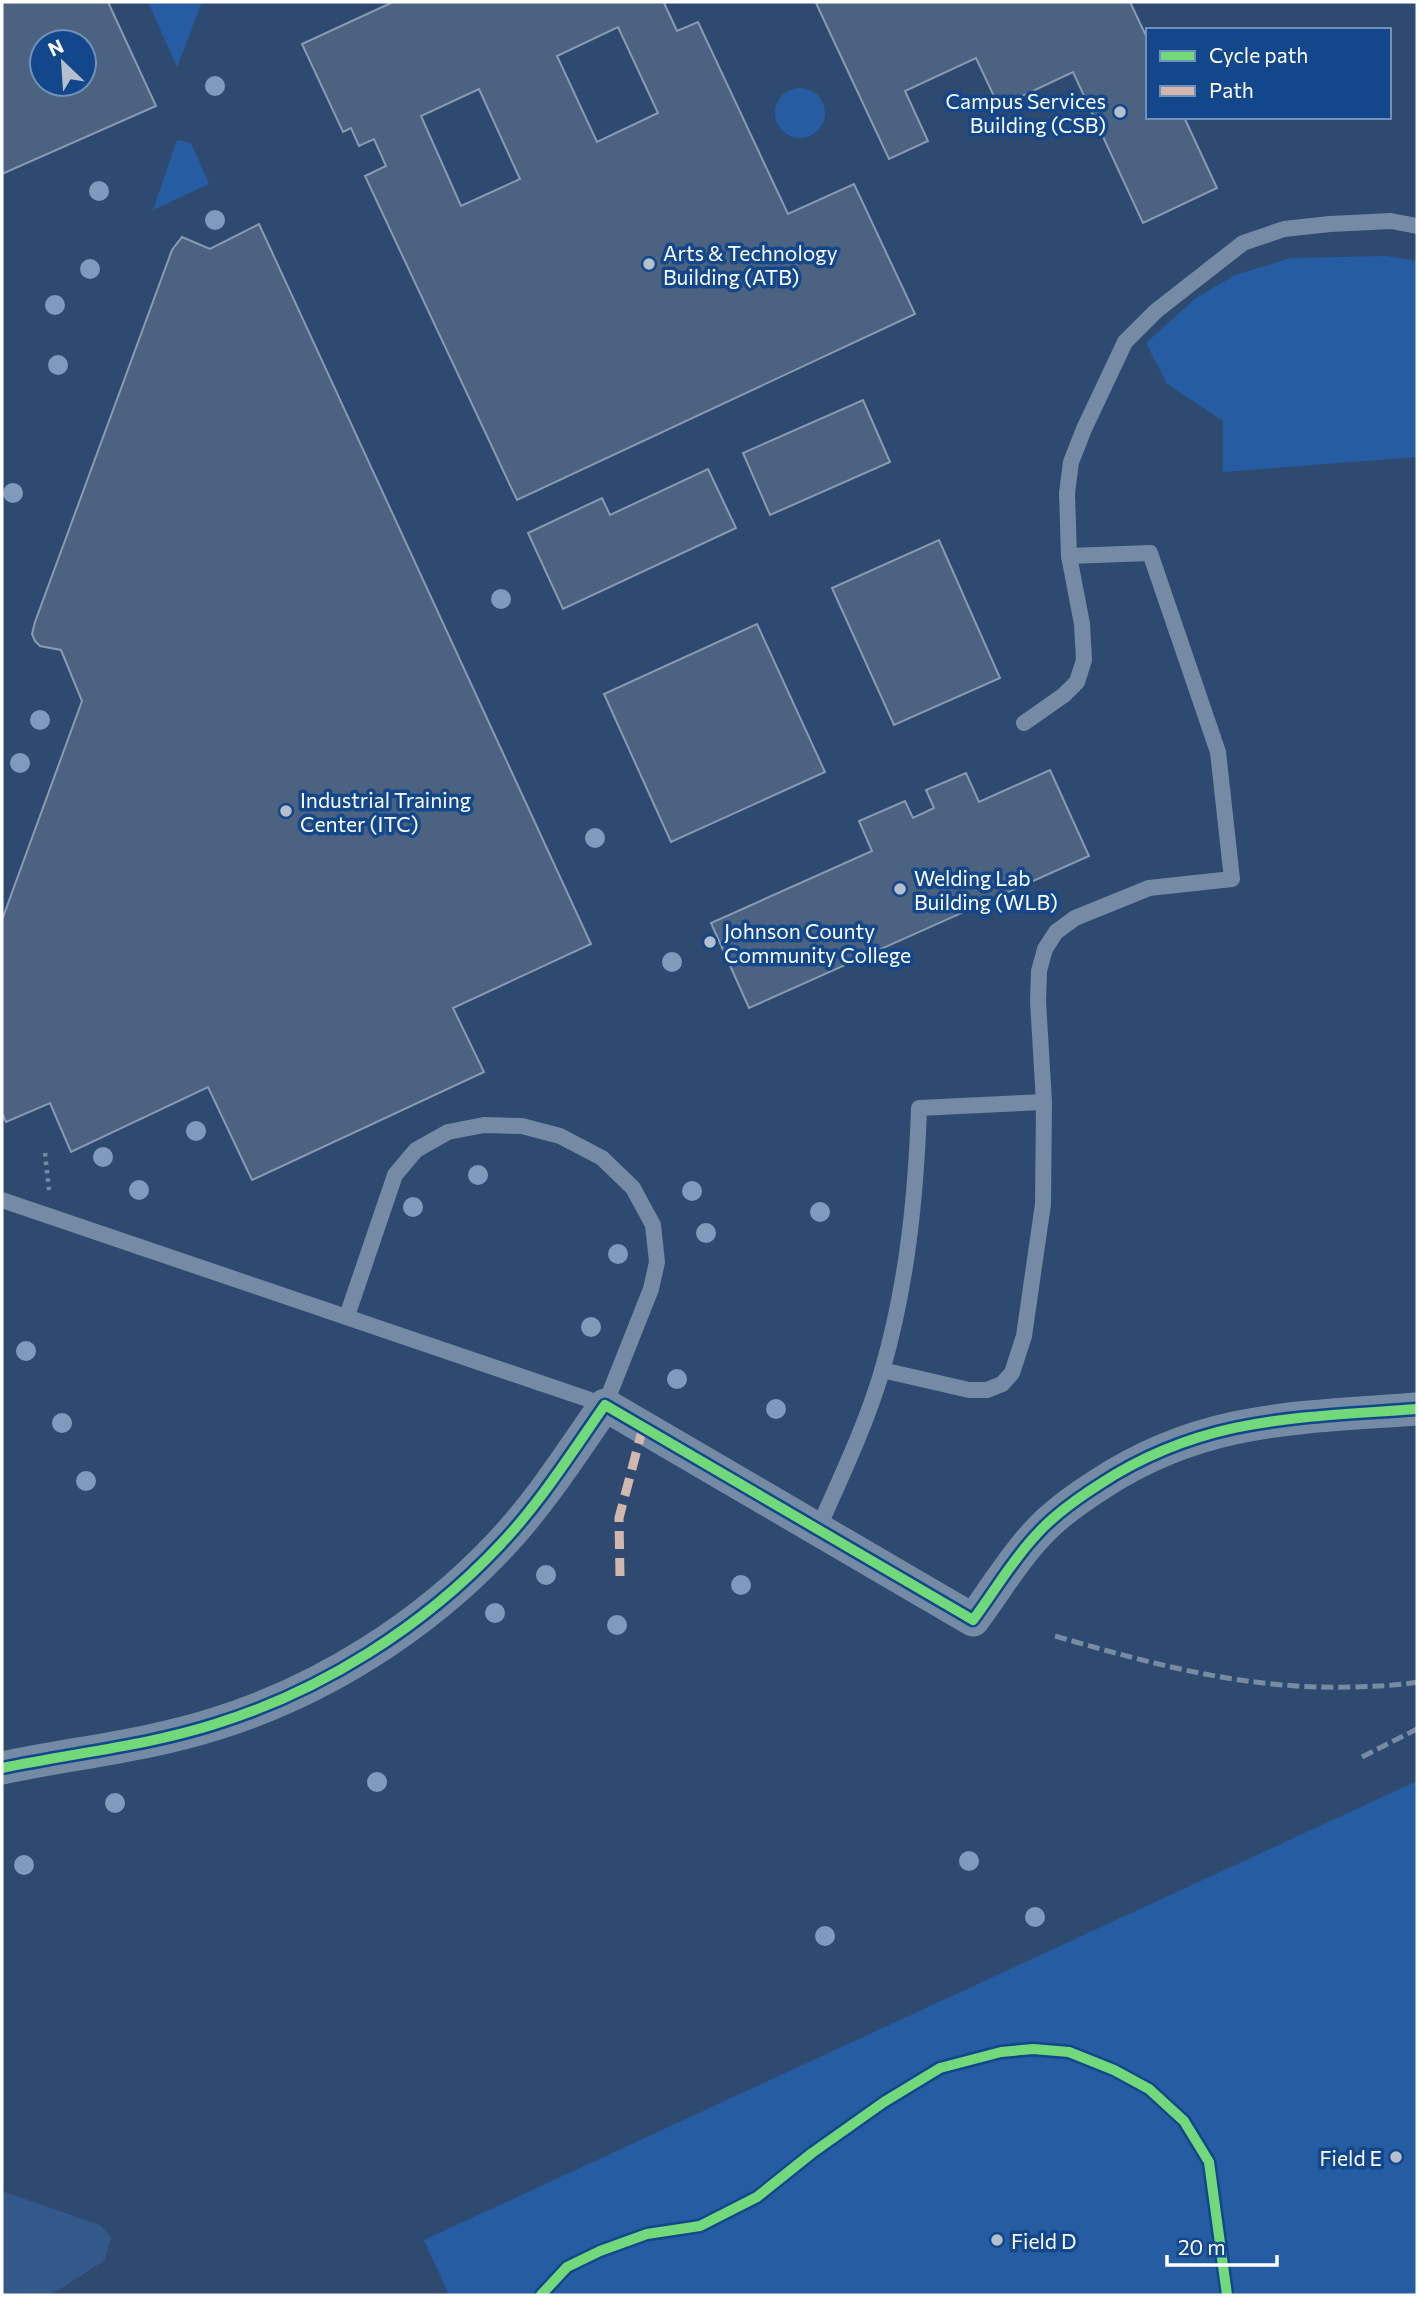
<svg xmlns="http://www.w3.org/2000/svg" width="1419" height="2297" viewBox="0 0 1419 2297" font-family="Commissioner,sans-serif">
<rect width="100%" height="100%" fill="#2e4a70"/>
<g fill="#265da2">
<path d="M148 2H202L177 67Z"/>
<circle cx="800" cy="113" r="25"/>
<path d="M177 140 191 143 209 184 153 210Z"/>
<path d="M1387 256 1417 261V457L1223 472V421L1167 384 1146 343 1196 298 1235 275 1291 258Z"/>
<path d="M1417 1781V2295H449L424 2240Z"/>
</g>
<path fill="#33598a" d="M2 2191 100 2225 111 2238 105 2260 51 2295H2Z"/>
<g fill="#4b6280" stroke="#899bb3" stroke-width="2" fill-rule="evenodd">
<path d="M2 2H108L156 106 2 174ZM42 42H84V84H42Z"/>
<path d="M393 2H667L664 3 677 31 698 22 788 214 854 184 915 314 517 500 365 176 386 166 374 139 359 146 351 128 343 132 302 44ZM618 27 658 113 597 142 557 56ZM479 89 520 179 461 206 421 116Z"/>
<path d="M819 2H1130L1148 40V117H1184L1217 188 1143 223 1073 72 999 107 976 58 905 91 928 141 889 159 816 3Z"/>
<path d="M259 224 591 944 453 1008 484 1072 252 1180 208 1087 71 1152 50 1103 6 1122 2 1113V920L82 701 61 650 40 646 35 641 32 634 35 622 172 250 182 237 210 249Z"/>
<path d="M863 400 890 462 770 515 743 453Z"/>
<path d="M708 469 736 528 563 609 528 533 602 498 610 515Z"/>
<path d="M939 540 1000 678 894 725 832 588Z"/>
<path d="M757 624 825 772 671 842 604 694Z"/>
<path d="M1050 770 1089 856 749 1008 711 923 872 851 859 821 905 801 913 818 934 808 926 790 966 773 979 802Z"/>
</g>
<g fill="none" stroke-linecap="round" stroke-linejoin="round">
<path stroke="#758aa4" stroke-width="4.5" stroke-dasharray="3.5 5" stroke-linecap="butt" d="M45 1153 49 1190"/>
<g stroke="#758aa4" stroke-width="16">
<path d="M1024 723 1064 695 1077 682 1084 660 1082 624 1069 556 1067 493 1071 462 1084 429 1125 342 1156 311 1243 243 1284 229 1330 224 1391 221 1417 226"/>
<path d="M2 1200 605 1405 651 1289 657 1262 653 1225 633 1188 602 1158 560 1136 522 1126 484 1125 448 1132 416 1150 395 1175 347 1316"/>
<path d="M882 1370 969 1390H987L1002 1384 1012 1373 1024 1336 1043 1204 1044 1102 1038 1001 1039 971 1045 949 1056 932 1075 918 1149 888 1232 879 1218 752 1150 553 1069 556"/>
<path d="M818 1529C841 1477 866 1425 882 1371 907 1285 916 1197 919 1108L1044 1102"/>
</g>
<path stroke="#758aa4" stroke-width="33" d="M2 1768C73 1753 146 1746 215 1724 322 1691 424 1626 500 1545 540 1503 572 1452 605 1405L973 1620C994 1592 1013 1559 1037 1534 1054 1515 1078 1498 1100 1484 1204 1416 1298 1418 1417 1409"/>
<g stroke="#788ba3" stroke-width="5" stroke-dasharray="12 5" stroke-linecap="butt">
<path d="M1055 1636C1155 1665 1248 1690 1353 1687 1375 1686 1396 1686 1417 1682"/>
<path d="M1362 1757 1417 1729"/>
</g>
<path stroke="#d1b7ad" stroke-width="9" stroke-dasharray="18 9" stroke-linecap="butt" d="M620 1576 619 1518 643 1427"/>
<defs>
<g id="cycleway">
<path d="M2 1768C73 1753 146 1746 215 1724 322 1691 424 1626 500 1545 540 1503 572 1452 605 1405L973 1620C994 1592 1013 1559 1037 1534 1054 1515 1078 1498 1100 1484 1204 1416 1298 1418 1417 1409"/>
<path d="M541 2295 567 2267 600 2251 647 2234 700 2226 757 2197 812 2153 884 2102 940 2068 1001 2052 1033 2049 1069 2052 1114 2070 1149 2089 1184 2121 1209 2162 1227 2295"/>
</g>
</defs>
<use href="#cycleway" stroke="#13478b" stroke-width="15"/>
<use href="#cycleway" stroke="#71d979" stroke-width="10"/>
</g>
<g fill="#7f9abd">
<circle cx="215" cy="86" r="10"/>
<circle cx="99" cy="191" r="10"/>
<circle cx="215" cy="220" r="10"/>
<circle cx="90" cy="269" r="10"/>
<circle cx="55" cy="305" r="10"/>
<circle cx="58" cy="365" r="10"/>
<circle cx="13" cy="493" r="10"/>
<circle cx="501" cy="599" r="10"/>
<circle cx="40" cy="720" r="10"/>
<circle cx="20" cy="763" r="10"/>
<circle cx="595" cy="838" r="10"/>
<circle cx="672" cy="962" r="10"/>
<circle cx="196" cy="1131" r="10"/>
<circle cx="103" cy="1157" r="10"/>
<circle cx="478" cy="1175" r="10"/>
<circle cx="139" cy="1190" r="10"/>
<circle cx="692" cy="1191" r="10"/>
<circle cx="413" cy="1207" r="10"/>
<circle cx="820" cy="1212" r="10"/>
<circle cx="706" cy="1233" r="10"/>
<circle cx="618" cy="1254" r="10"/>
<circle cx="591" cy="1327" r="10"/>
<circle cx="26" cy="1351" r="10"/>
<circle cx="677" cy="1379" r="10"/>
<circle cx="776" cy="1409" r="10"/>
<circle cx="62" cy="1423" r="10"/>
<circle cx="86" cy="1481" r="10"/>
<circle cx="546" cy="1575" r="10"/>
<circle cx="741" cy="1585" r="10"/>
<circle cx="495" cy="1613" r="10"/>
<circle cx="617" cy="1625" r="10"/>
<circle cx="377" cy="1782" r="10"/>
<circle cx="115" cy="1803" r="10"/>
<circle cx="969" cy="1861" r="10"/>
<circle cx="24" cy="1865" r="10"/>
<circle cx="1035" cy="1917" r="10"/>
<circle cx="825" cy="1936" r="10"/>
</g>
<g fill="#b6c0cd" stroke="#13478b" stroke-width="2.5">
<circle cx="1120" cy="112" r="7"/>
<circle cx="649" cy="264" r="7"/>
<circle cx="286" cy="811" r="7"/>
<circle cx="900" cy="889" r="7"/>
<circle cx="710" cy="942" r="7"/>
<circle cx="1396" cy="2157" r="7"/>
<circle cx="997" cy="2240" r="7"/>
</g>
<g text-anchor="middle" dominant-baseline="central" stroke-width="7" stroke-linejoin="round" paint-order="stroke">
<g font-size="21" fill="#fff" stroke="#13478b" text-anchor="start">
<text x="1106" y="100" text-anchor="end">Campus Services<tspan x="1106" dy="24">Building (CSB)</tspan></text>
<text x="663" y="252">Arts &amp; Technology<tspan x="663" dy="24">Building (ATB)</tspan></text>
<text x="300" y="799">Industrial Training<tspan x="300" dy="24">Center (ITC)</tspan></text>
<text x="914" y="877">Welding Lab<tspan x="914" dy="24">Building (WLB)</tspan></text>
<text x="724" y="930">Johnson County<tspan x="724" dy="24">Community College</tspan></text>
<text x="1382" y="2157" text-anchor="end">Field E</text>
<text x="1011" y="2240">Field D</text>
</g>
</g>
<rect width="1419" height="2297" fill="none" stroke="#ffffff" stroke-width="7"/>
<rect x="1146" y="28" width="245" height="91" fill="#13478b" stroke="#7191b9" stroke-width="2"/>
<rect x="1160" y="51" width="35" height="10" fill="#71d979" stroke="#7191b9" stroke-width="2"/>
<text x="1209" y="63" font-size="21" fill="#ffffff">Cycle path</text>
<rect x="1160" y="86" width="35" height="10" fill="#d1b7ad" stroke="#7191b9" stroke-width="2"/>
<text x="1209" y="98" font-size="21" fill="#ffffff">Path</text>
<g transform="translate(63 63) rotate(335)"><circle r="33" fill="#13478b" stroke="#7191b9" stroke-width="2"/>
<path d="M0-5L12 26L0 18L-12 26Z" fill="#b6c0cd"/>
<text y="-10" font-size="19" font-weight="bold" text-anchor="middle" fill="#ffffff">N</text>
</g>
<path d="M1167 2255v10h110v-10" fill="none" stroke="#ffffff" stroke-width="3.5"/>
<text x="1178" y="2255" font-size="21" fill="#ffffff" stroke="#13478b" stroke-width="5" paint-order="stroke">20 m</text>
</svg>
